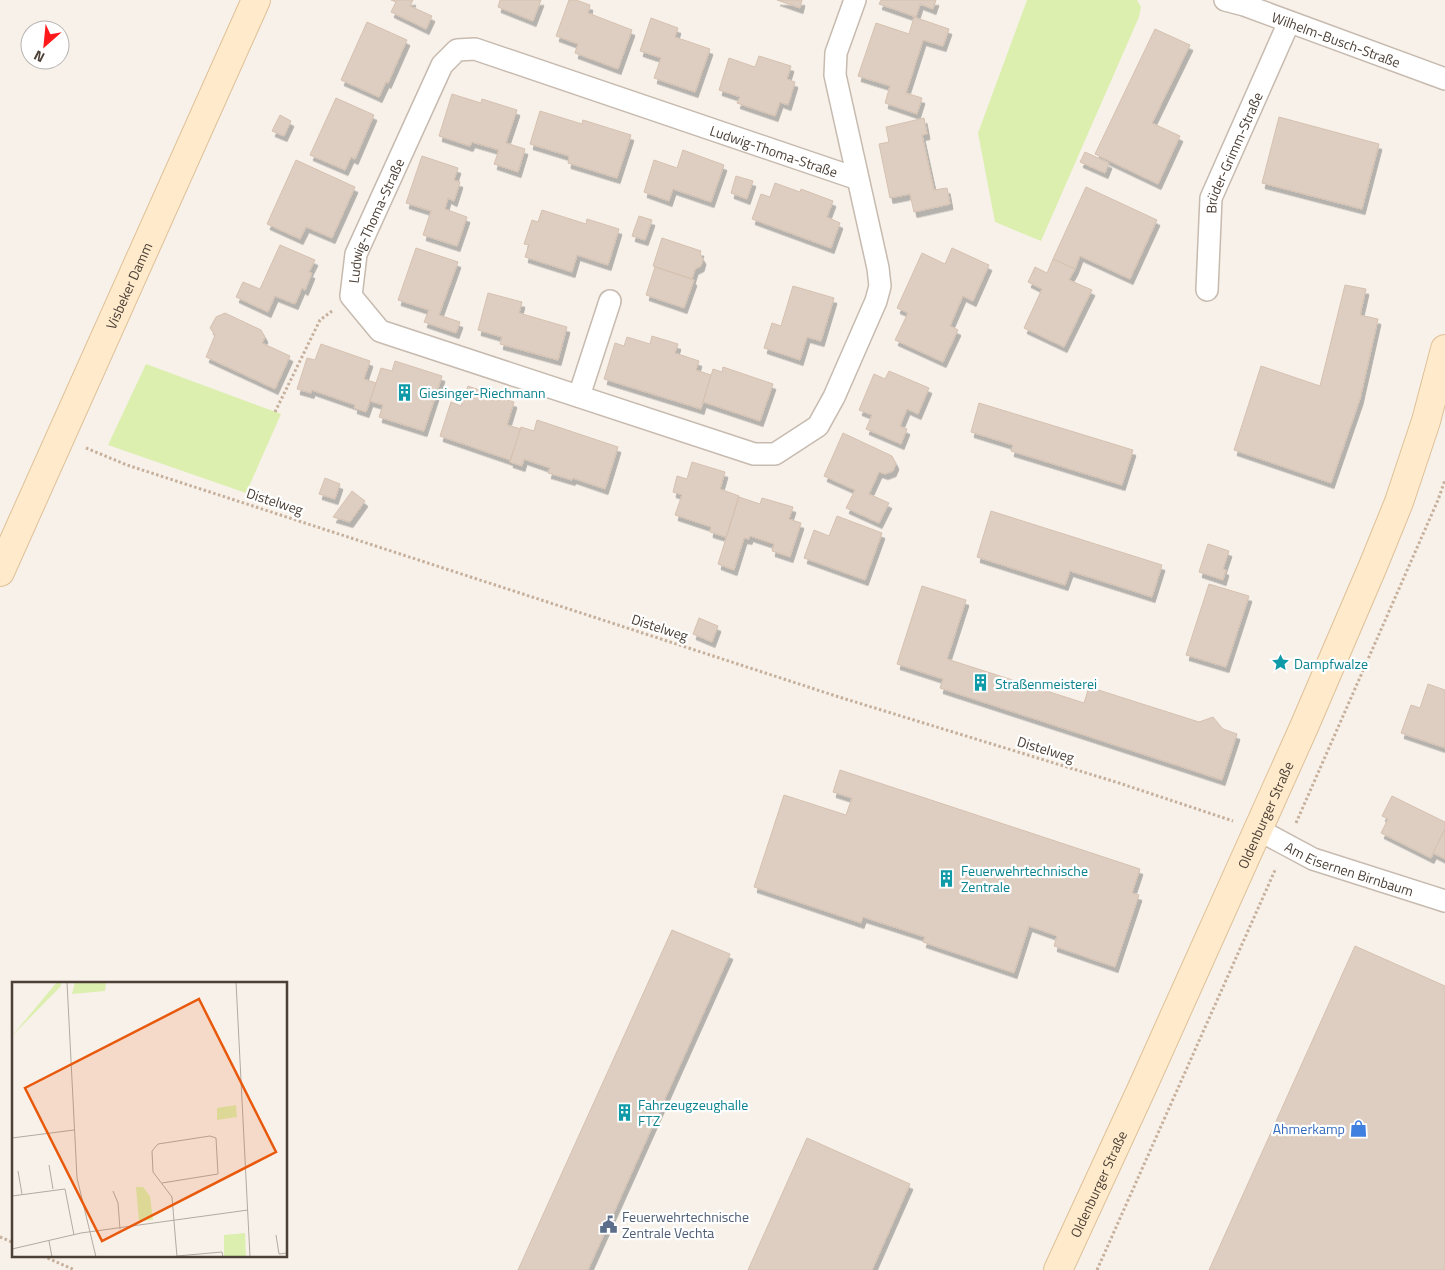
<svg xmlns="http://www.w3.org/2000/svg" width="1445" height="1270" viewBox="0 0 1445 1270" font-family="'Titillium Web',sans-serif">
<defs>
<filter id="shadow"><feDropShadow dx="3" dy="5.5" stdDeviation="0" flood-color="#0004"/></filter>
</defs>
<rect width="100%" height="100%" fill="#f7f1ea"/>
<g fill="#dcefaf">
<path d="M1027 0H1137L1141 7 1139 17 1041 241 995 222 978 133Z"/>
<path d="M146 364 281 414 246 493 108 445Z"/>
</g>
<g fill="#ddcec1" stroke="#d6c1b0" filter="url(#shadow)">
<path d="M391 0H413L410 6 432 16 426 29 391 12 396 2Z"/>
<path d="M500 0H541L533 21 498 7Z"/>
<path d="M569 0H576L590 5 588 13 632 30 618 69 575 53 578 44 556 36Z"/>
<path d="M777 0H802L800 8Z"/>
<path d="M881 0H936L933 9 920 4 916 17 879 4Z"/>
<path d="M914 17 949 29 943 46 923 40 906 93 922 98 917 114 885 103 890 86 858 76 876 23 909 34Z"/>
<path d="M651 18 678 28 675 37 710 49 695 92 654 78 661 58 640 51Z"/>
<path d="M367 22 407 40 388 83 386 82 379 97 341 80Z"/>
<path d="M1155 29 1190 45 1152 123 1180 136 1158 184 1095 154Z"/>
<path d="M759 56 791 66 787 79 795 82 788 105 780 102 775 116 737 103 740 97 719 90 729 58 755 67Z"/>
<path d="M452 94 481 103 482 99 517 110 506 143 525 149 518 172 494 164 499 150 472 142 470 146 439 136Z"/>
<path d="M336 98 374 115 355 159 351 157 345 170 310 155Z"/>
<path d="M540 111 582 124 583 120 631 135 617 178 568 163 569 156 530 144Z"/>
<path d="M280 115 291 121 284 136 272 131Z"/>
<path d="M1279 117 1379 144 1362 209 1262 183Z"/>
<path d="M924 118 927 134 922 135 934 190 947 188 950 204 914 212 910 194 890 198 879 144 889 142 886 127Z"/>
<path d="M683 150 724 165 711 202 673 189 669 201 644 192 654 160 677 168Z"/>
<path d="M1085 152 1109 163 1105 173 1080 162Z"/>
<path d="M422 156 458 168 454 180 460 182 454 201 448 198 445 209 467 217 457 246 423 235 431 211 406 203Z"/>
<path d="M296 160 355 187 332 238 306 227 300 239 267 224Z"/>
<path d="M736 176 753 181 747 199 731 193Z"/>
<path d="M775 183 800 192 801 189 833 201 827 217 840 223 831 248 752 219 761 194 770 197Z"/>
<path d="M1086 187 1157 220 1130 279 1080 256 1075 269 1053 259Z"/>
<path d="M542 210 586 224 587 219 619 229 608 265 577 255 572 272 525 257 529 245 524 244 532 220 538 222Z"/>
<path d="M639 216 652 220 645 240 632 236Z"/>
<path d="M662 238 701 251 700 254 703 259 701 266 695 269 692 279 653 266Z"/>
<path d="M280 245 315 260 309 272 312 273 305 290 302 288 295 304 275 296 268 312 236 297 243 282 260 289Z"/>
<path d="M416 248 458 262 439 315 460 322 456 333 424 322 429 310 398 300Z"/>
<path d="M952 248 989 265 973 301 963 296 950 326 958 330 943 362 895 340 908 313 897 308 922 253 945 264Z"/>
<path d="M1053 259 1075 269 1069 280 1092 290 1064 347 1024 328 1042 289 1028 282 1035 267 1047 273Z"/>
<path d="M655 267 694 280 684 308 646 295Z"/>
<path d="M1345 285 1366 289 1360 315 1378 319 1360 399 1331 483 1234 450 1261 366 1320 386Z"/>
<path d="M793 286 834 298 821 341 807 337 800 360 764 348 772 323 781 326Z"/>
<path d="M488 293 522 302 519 313 567 327 558 360 500 344 502 337 478 330Z"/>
<path d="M225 313 261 330 265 337 262 343 290 356 275 389 206 357 215 335 210 328 216 317Z"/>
<path d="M652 336 678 344 675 353 699 361 696 370 711 375 701 409 604 379 615 343 624 346 627 337 650 344Z"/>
<path d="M321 344 370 361 364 379 376 383 366 412 354 408 355 405 312 390 311 393 297 389 307 358 315 360Z"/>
<path d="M395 361 442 376 424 431 379 417 383 405 370 401 381 368 392 371Z"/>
<path d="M723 367 773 384 760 421 703 402 713 369 722 372Z"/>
<path d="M889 371 929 388 918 414 907 409 900 426 907 429 901 444 866 429 872 415 859 410 874 374 885 379Z"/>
<path d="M468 386 514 402 507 425 521 429 510 460 440 436 451 402 461 406Z"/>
<path d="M979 403 1133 450 1122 485 1011 451 1013 445 971 432Z"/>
<path d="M537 420 618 447 605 489 573 478 572 480 548 473 550 468 524 459 522 466 510 462 521 427 534 431Z"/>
<path d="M843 433 892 456 896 464 893 471 885 474 879 472 869 494 889 503 879 523 846 508 855 490 824 476Z"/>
<path d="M692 462 725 472 720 489 739 496 726 537 710 532 711 527 675 515 682 495 673 492 677 476 687 479Z"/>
<path d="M325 478 340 484 335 499 319 494Z"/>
<path d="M352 491 365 501 350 522 333 517Z"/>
<path d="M739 497 760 504 762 498 793 507 789 519 801 523 790 557 772 551 774 544 750 536 749 539 744 538 734 570 718 564Z"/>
<path d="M991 511 1162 565 1152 597 1070 571 1065 585 977 557Z"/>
<path d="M837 516 882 533 865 580 804 558 814 530 829 536Z"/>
<path d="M1208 544 1229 551 1223 569 1226 570 1223 580 1199 572Z"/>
<path d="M1209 584 1249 596 1226 667 1186 655Z"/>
<path d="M922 586 966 600 947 659 1084 703 1089 687 1199 722 1213 717 1223 729 1237 734 1222 780 940 688 943 679 897 664Z"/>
<path d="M699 618 718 626 712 642 693 634Z"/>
<path d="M1428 684 1445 690V748L1401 733 1411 705 1420 708Z"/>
<path d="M840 770 1140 869 1132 893 1139 895 1115 967 1054 946 1057 936 1029 926 1014 973 923 942 925 937 863 917 861 923 754 887 784 795 846 815 852 798 833 792Z"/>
<path d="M1392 796 1445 822V829L1431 858 1381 833 1388 819 1382 816Z"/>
<path d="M1445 829V859L1433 853Z"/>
<path d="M672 930 730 954 588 1270H518Z"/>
<path d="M1355 946 1445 986V1270H1209Z"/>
<path d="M807 1138 910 1184 872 1270H748Z"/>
</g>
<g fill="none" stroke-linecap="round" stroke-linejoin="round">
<defs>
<g id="street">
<path id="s1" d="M855 0 836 53 835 75 878 268 880 286 876 301 834 397 818 426 775 454H754L380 331 351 296 356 254 442 65 457 50 475 49 858 179"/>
<path id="s2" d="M1225 0 1244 5 1445 79"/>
<path id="s3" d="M1207 290 1211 198 1289 22"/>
<path d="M579 396 610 301"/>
<path id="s4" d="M1257 829 1313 859 1445 901"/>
</g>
<g id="secondary">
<path id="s5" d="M0 572 256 0"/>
<path id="s6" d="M1058 1270 1142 1088 1304 727 1373 566 1399 502 1426 421 1445 349"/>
</g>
</defs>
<use href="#street" stroke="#c7baae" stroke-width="24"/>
<use href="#secondary" stroke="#dfc097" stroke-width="30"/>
<g stroke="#c7b09b" stroke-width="3" stroke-dasharray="2.5 2.5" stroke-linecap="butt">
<path d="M275 412 320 320 332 311"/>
<path d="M86 448 127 465 839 697 1119 783 1233 821"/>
<path d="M1296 823 1438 500 1445 480"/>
<path d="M0 1237 14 1243"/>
<path d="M43 1256 75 1270"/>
<path d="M1097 1270 1276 868"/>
</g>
<use href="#street" stroke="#fff" stroke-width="21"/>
<use href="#secondary" stroke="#ffebcc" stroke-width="28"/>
</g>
<defs>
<symbol id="building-bare" viewBox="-9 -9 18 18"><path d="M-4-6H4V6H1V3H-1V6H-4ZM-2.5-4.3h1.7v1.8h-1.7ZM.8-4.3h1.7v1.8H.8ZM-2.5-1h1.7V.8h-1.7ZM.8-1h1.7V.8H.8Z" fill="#0f9aa8" stroke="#fff" stroke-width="2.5" paint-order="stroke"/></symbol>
<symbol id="sight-bare" viewBox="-9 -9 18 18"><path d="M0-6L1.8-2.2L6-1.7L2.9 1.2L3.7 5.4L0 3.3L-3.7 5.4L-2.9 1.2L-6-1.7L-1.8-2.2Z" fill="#0f9aa8" stroke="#fff" stroke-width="2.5" paint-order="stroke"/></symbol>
<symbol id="shop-bare" viewBox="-9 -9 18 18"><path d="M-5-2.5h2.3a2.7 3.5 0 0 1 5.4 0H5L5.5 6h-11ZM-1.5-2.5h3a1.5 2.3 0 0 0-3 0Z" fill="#3f7fe0" stroke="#fff" stroke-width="2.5" paint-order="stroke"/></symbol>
<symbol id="civic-bare" viewBox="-9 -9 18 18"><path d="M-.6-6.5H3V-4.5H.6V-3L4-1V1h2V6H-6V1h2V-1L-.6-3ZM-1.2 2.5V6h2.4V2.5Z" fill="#5c6f8a" stroke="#fff" stroke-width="2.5" paint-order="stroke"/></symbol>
</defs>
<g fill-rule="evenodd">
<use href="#building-bare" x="392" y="380" width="25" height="25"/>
<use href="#sight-bare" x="1268" y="650" width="25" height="25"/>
<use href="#building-bare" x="968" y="670" width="25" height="25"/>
<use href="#building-bare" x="934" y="866" width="25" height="25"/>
<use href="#building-bare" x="612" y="1100" width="25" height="25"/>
<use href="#shop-bare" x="1346" y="1116" width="25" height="25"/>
<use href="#civic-bare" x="596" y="1212" width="25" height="25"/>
</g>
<g text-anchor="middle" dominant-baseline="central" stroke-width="4.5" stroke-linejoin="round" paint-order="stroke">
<g font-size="14" fill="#4c4037" stroke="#fff">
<text stroke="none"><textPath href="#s2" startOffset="118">Wilhelm-Busch-Straße</textPath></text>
<text stroke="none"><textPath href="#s1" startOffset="1564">Ludwig-Thoma-Straße</textPath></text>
<text stroke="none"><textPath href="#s3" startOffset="142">Brüder-Grimm-Straße</textPath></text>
<text stroke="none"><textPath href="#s1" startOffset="1039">Ludwig-Thoma-Straße</textPath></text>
<text stroke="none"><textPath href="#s5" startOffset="314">Visbeker Damm</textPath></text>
<text transform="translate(275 501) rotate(18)">Distelweg</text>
<text transform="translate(660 627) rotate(18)">Distelweg</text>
<text transform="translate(1046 749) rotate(17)">Distelweg</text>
<text stroke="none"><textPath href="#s6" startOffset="500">Oldenburger Straße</textPath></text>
<text stroke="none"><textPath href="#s4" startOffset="101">Am Eisernen Birnbaum</textPath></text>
<text stroke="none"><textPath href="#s6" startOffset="95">Oldenburger Straße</textPath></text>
</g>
<g font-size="14" fill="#0d838f" stroke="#fff" text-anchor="start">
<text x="419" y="392">Giesinger-Riechmann</text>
<text x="1294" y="663">Dampfwalze</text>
<text x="995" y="683">Straßenmeisterei</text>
<text x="961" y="870">Feuerwehrtechnische<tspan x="961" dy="16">Zentrale</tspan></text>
<text x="638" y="1104">Fahrzeugzeughalle<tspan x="638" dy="16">FTZ</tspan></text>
</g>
<g font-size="14" fill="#366cbe" stroke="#fff" text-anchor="end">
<text x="1345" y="1128">Ahmerkamp</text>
</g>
<g font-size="14" fill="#4e5e75" stroke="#fff" text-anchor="start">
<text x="622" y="1216">Feuerwehrtechnische<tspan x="622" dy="16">Zentrale Vechta</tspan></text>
</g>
</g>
<g transform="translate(12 982)">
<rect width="275" height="275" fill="#f7f1ea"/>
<path d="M45 0H49V4L0 54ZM63 0H94L93 9 60 12ZM224 123 225 135 205 138V126ZM124 205H131L138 214 141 238 127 239ZM233 251 234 275H212V253Z" fill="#dcefaf"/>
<path fill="none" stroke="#b3aaa2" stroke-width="1" d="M55 0 65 196 84 275M224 0 238 275M0 156 62 148M37 183 41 207M6 189 10 212M150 201 206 192 204 156 198 154 146 162 140 169 141 190 160 215 165 275M101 209 106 221 108 247M0 214 53 207 62 253M264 253 267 272 275 271M37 259 40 275M0 267 69 251 236 228M165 274 210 270 211 275"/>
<path fill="#e8590c" fill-opacity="0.15" stroke="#e8590c" stroke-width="2.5" d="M187 17 264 170 90 259 13 106Z"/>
<rect width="275" height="275" fill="none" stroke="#4c4037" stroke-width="2.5"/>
</g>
<g transform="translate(45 45) rotate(207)"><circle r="24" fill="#ffffff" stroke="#b7b3af"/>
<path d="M0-4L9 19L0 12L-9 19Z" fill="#ff191b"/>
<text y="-8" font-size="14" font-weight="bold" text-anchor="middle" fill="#4c4037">N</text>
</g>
</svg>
